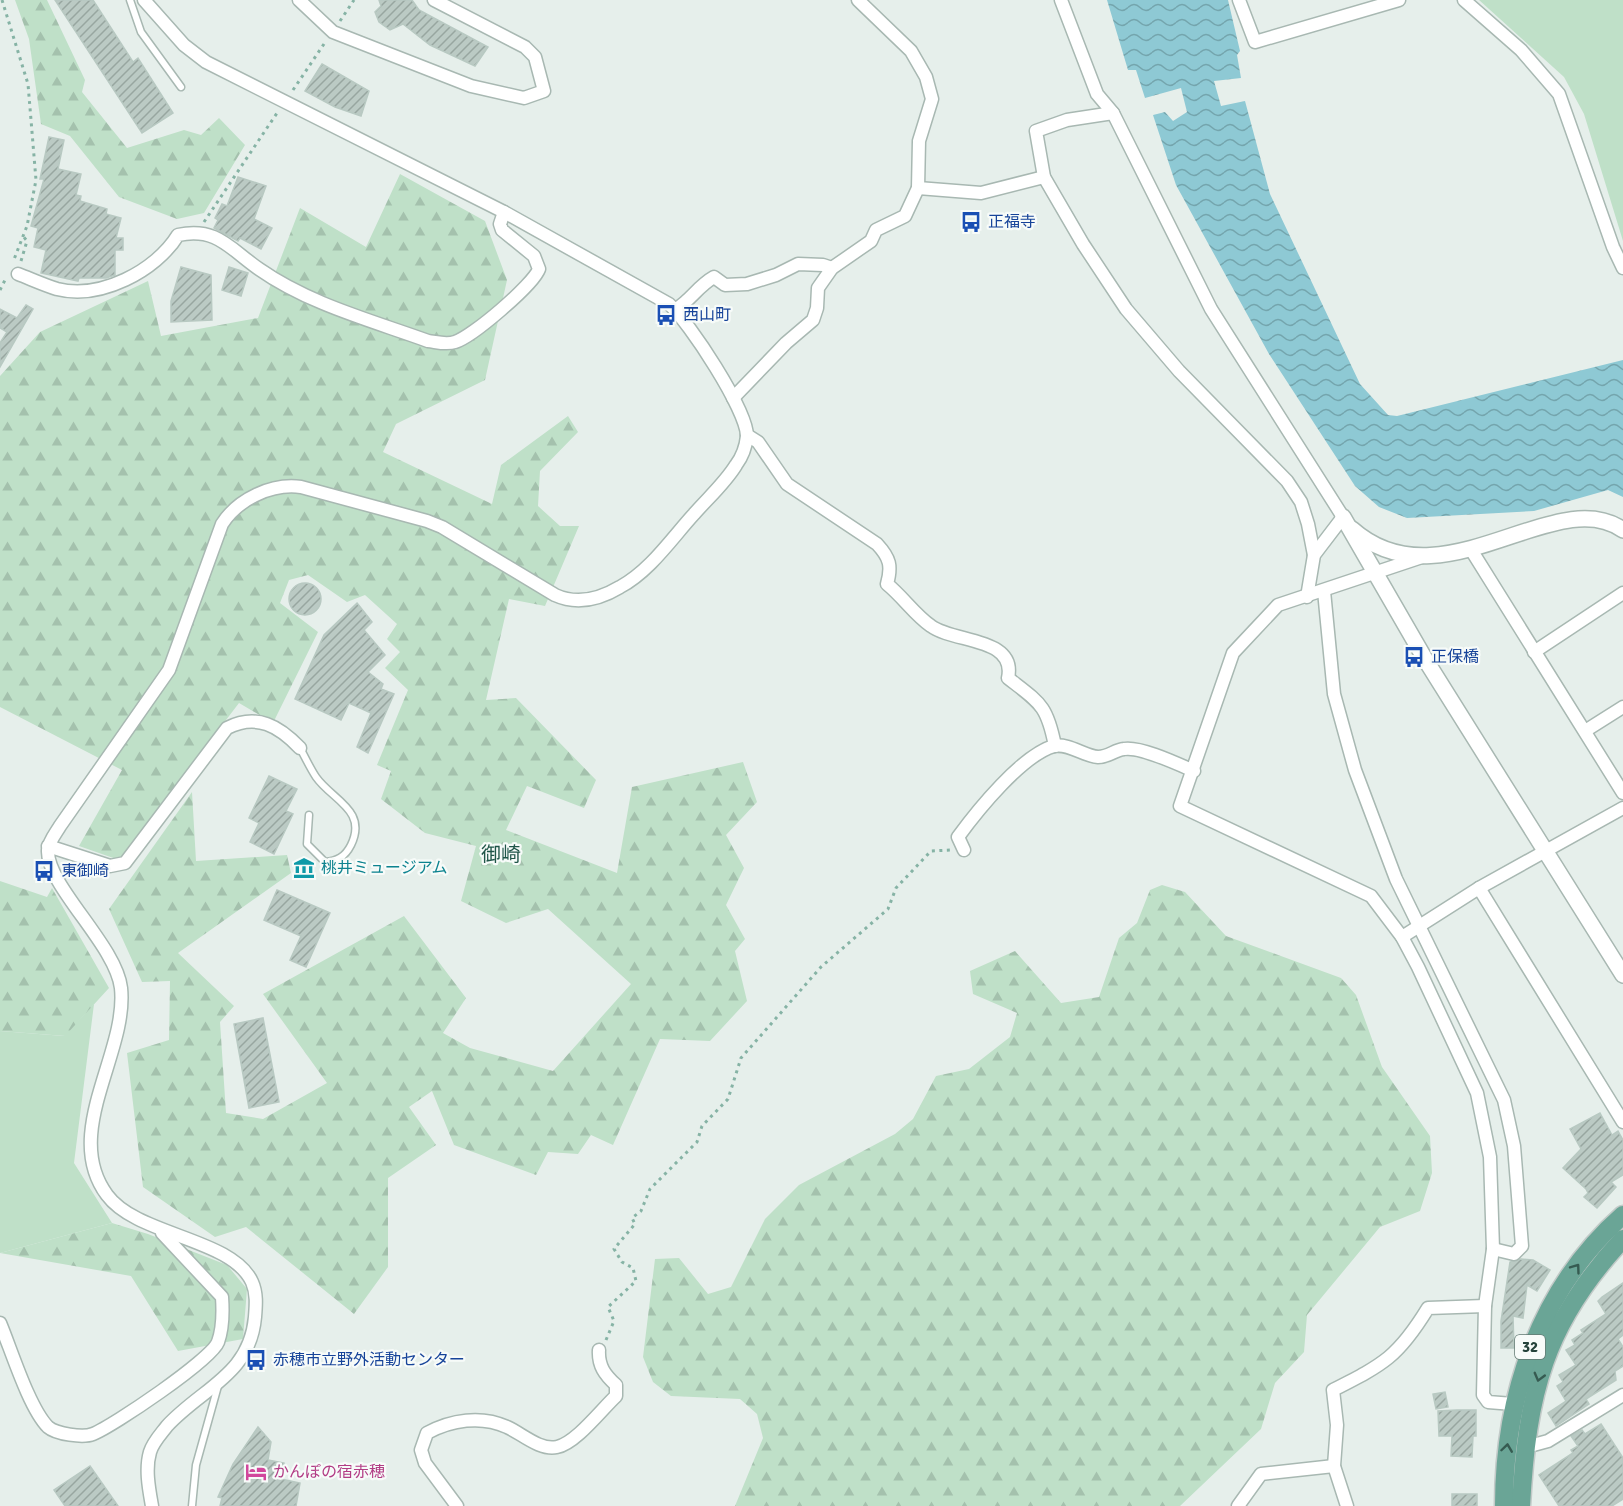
<svg xmlns="http://www.w3.org/2000/svg" width="1623" height="1506" viewBox="0 0 1623 1506" font-family="Signika,'Noto Sans JP',sans-serif">
<defs>
<pattern id="forest-firs" width="22" height="20" patternUnits="userSpaceOnUse" patternTransform="scale(1.5)"><rect width="22" height="20" fill="#bfe0c8"/><path d="M5 1l3.5 6h-7zM16 11l3.5 6h-7z" fill="#a4c1ad"/></pattern>
<pattern id="water-waves" width="16" height="10" patternUnits="userSpaceOnUse" patternTransform="scale(1.5)"><rect width="16" height="10" fill="#8ec9d4"/><path d="M0 5q4-4 8 0t8 0" fill="none" stroke="#74a5ad"/></pattern>
<pattern id="building-hatch" width="6" height="6" patternUnits="userSpaceOnUse" patternTransform="scale(1.5)"><rect width="6" height="6" fill="#bbcac4"/><path d="M-1 1l2-2M0 6l6-6M5 7l2-2" fill="none" stroke="#98a6a0"/></pattern>
</defs>
<rect width="100%" height="100%" fill="#e6efeb"/>
<g fill="#bfe0c8">
<path d="M1479 0H1623V241L1584 114 1564 77Z"/>
<path d="M94 1004 74 1163 112 1223 0 1253V1031L64 1036Z"/>
</g>
<g fill="url(#forest-firs)">
<path d="M15 0H47L85 80 82 92 127 148 184 130 201 135 219 118 245 145 204 213 177 219 119 197 70 136 41 124 29 39Z"/>
<path d="M400 174 485 221 507 280 485 380 396 424 383 452 492 504 501 465 568 416 578 432 540 471 538 506 560 526H579L545 606 509 599 486 700 516 698 596 780 584 808 527 786 506 830 617 873 632 787 743 762 757 802 726 835 744 868 726 905 745 939 735 951 747 1001 710 1041 660 1039 613 1145 591 1135 578 1154 548 1152 536 1175 454 1145 432 1091 409 1107 436 1145 388 1178V1267L354 1314 246 1227 215 1237 143 1187 127 1053 169 1040 170 981 142 982 109 909 192 792 196 861 287 855 291 873 178 953 234 1006 220 1022 226 1113 263 1119 327 1083 263 994 404 916 466 998 443 1033 470 1048 553 1071 631 984 548 909 506 923 461 901 476 846 425 833 381 799 391 771 377 765 408 690 385 668 400 652 387 639 397 624 365 595 347 602 308 575 289 580 280 603 318 632 273 723 239 703 119 860 79 846 122 770 0 707V376L40 332 148 281 161 336 258 318 300 208 366 247Z"/>
<path d="M0 881 47 897 52 888 109 988 65 1036 0 1031Z"/>
<path d="M1162 885 1185 892 1226 936 1341 978 1356 995 1382 1067 1430 1136 1432 1173 1420 1211 1380 1227 1307 1315 1304 1352 1275 1383 1261 1429 1180 1506H735L763 1438 757 1414 740 1399 671 1396 653 1382 643 1357 655 1259 679 1258 708 1294 731 1287 765 1219 799 1185 895 1134 913 1119 936 1076 969 1069 1010 1037 1017 1013 973 994 970 971 1015 951 1061 1003 1099 997 1119 938 1137 923 1150 890Z"/>
<path d="M112 1223 148 1234 227 1265 247 1289 243 1339 178 1351 131 1276 0 1253Z"/>
</g>
<path fill="url(#water-waves)" d="M1107 0H1228L1240 51 1237 55 1241 78 1214 81 1221 106 1245 101 1270 194 1360 384 1388 415 1397 416 1623 360V497L1608 490 1534 511 1407 518 1379 507 1355 486 1269 354 1176 185 1153 115 1165 112 1173 121 1187 112 1181 88 1145 98 1136 70H1128Z"/>
<g fill="url(#building-hatch)" stroke="#b8c9c2" stroke-width="1.5">
<path d="M55 0H93L133 62 138 58 173 113 142 133Z"/>
<path d="M379 0H412L419 10 488 47 475 66 430 45 403 24 390 30 379 22 375 12 381 6Z"/>
<path d="M322 64 369 91 361 116 335 107 305 91Z"/>
<path d="M49 137 64 140 58 169 81 174 76 195 81 196 80 201 107 209 106 214 121 218 116 238H123V250H115V275L106 278H79L78 281 41 273 46 250 34 247 38 228 31 226 44 179H40Z"/>
<path d="M238 177 266 186 254 219 272 228 261 249 240 238 238 241 214 228 218 220 215 218 222 204 227 206Z"/>
<path d="M181 267 211 275 212 320 171 322V301Z"/>
<path d="M229 267 248 273 241 296 222 290Z"/>
<path d="M26 305 33 309 0 367V343L7 332 0 328V309L17 318Z"/>
<circle cx="305" cy="599" r="16"/>
<path d="M357 603 372 622 364 630 385 655 368 672 383 684 381 689 394 694 368 753 357 747 371 713 349 703 341 720 295 699 324 635Z"/>
<path d="M269 776 297 789 286 811 293 814 274 854 250 842 259 823 249 818Z"/>
<path d="M277 890 330 913 306 967 290 960 301 936 264 920Z"/>
<path d="M263 1018 279 1102 249 1108 234 1024Z"/>
<path d="M1600 1113 1612 1135 1618 1131 1623 1140V1175L1611 1182 1616 1187 1597 1208 1584 1197 1588 1193 1586 1189 1563 1168 1581 1149 1570 1129Z"/>
<path d="M1521 1259 1533 1260 1550 1270 1537 1291 1527 1285 1523 1318 1513 1316 1514 1348H1501V1321L1510 1262Z"/>
<path d="M1623 1283V1335L1618 1339 1623 1347V1366L1615 1371 1616 1380 1586 1399 1589 1404 1556 1426 1548 1413 1566 1401 1557 1386 1563 1382 1559 1375 1576 1365 1566 1350 1575 1345 1572 1340 1583 1333 1581 1330 1606 1314 1598 1301 1602 1297Z"/>
<path d="M1445 1392 1448 1407 1436 1409 1433 1394Z"/>
<path d="M1457 1410H1476V1436H1473L1472 1457 1451 1456 1452 1436H1439L1438 1411Z"/>
<path d="M1601 1424 1623 1458V1499L1612 1506H1559L1539 1475 1573 1453 1571 1450 1578 1446 1571 1436 1582 1430 1585 1434Z"/>
<path d="M258 1427 271 1442 268 1460 284 1463 281 1479 300 1483 296 1506H220L222 1498 218 1497 233 1464Z"/>
<path d="M90 1466 118 1506H65L54 1490Z"/>
<rect x="1452" y="1494" width="25" height="12"/>
</g>
<g fill="none" stroke-linecap="round" stroke-linejoin="round">
<defs>
<g id="service">
<path d="M130 0 141 32 181 87"/>
<path d="M300 748C305 757 310 768 316 777 332 800 368 810 351 845 345 857 337 861 325 862L307 844 309 815"/>
<path d="M192 1506 196 1465 218 1386"/>
</g>
<g id="minor">
<path d="M144 0 184 45 206 62 504 212 669 304C689 322 747 410 747 436 746 446 742 457 736 465 725 483 708 498 694 514 672 538 650 571 620 587 600 599 577 605 555 595L442 527 427 521 301 487C272 483 238 499 222 524L169 670 60 826C56 833 49 841 48 850 46 885 116 945 121 988 128 1053 61 1133 107 1195 137 1236 232 1238 252 1282 257 1293 256 1305 255 1317 250 1375 202 1388 167 1426 161 1434 153 1442 150 1452 145 1469 149 1489 152 1506"/>
<path d="M299 0 333 32 471 86 524 98 544 91 535 57 525 47 434 0"/>
<path d="M1061 0 1097 94 1113 113 1211 309 1343 517 1314 555 1307 597"/>
<path d="M1239 0 1255 42 1399 0"/>
<path d="M1464 0 1521 50 1559 94 1613 247 1623 268"/>
<path d="M1113 113 1067 120 1036 131 1044 177 1083 244 1126 309 1179 371 1287 481 1301 502 1308 524 1314 555"/>
<path d="M918 188 981 193 1044 177"/>
<path d="M18 274C31 279 44 285 57 289 100 300 156 271 178 235 217 227 229 248 259 269 309 304 370 320 428 341 437 342 446 345 455 342 472 337 533 285 539 269L534 256 502 230 500 224 504 212"/>
<path d="M676 309C691 300 698 286 714 277L725 285 747 284 776 275 798 264 823 265 832 268"/>
<path d="M733 398 786 343 813 320 817 308 818 288 832 268 871 241 876 230 905 216 918 188 919 141 932 99 926 77 911 51 858 0"/>
<path d="M747 435 758 442 787 484 877 544C890 558 892 566 887 584 903 597 915 615 931 626 954 643 1017 637 1008 678 1040 703 1047 705 1055 746"/>
<path d="M1470 548 1623 793"/>
<path d="M1422 557 1278 605 1233 653 1180 806 1371 896 1402 937 1418 967 1477 1093 1490 1157 1493 1249 1485 1306 1483 1395 1488 1402 1513 1404"/>
<path d="M1324 591 1334 694 1355 770 1396 879 1504 1100 1514 1146 1522 1246 1514 1254 1493 1249"/>
<path d="M1534 652 1623 593"/>
<path d="M1585 731 1623 707"/>
<path d="M48 846 110 866 125 863 227 728C257 713 279 726 300 748"/>
<path d="M964 850 958 837C977 811 1022 755 1054 746 1069 743 1084 756 1098 757 1109 757 1114 750 1124 749 1140 746 1178 764 1194 771"/>
<path d="M1479 888 1623 1122"/>
<path d="M1402 937 1479 888 1623 808"/>
<path d="M0 1323C11 1349 29 1408 48 1427 56 1434 83 1438 93 1434 113 1426 211 1360 218 1342 223 1328 223 1311 222 1297L162 1233"/>
<path d="M1526 1447 1548 1441 1623 1395"/>
<path d="M457 1506 425 1463 421 1450 427 1433C451 1420 481 1415 507 1427 521 1433 540 1451 557 1447 576 1443 601 1410 616 1396V1385C605 1375 598 1366 599 1350"/>
<path d="M1238 1506 1261 1474 1334 1466"/>
<path d="M1347 1506 1334 1466 1337 1425 1333 1390C1384 1364 1398 1357 1428 1308L1485 1306"/>
</g>
<g id="tertiary">
<path d="M1343 517 1425 659 1623 975"/>
<path d="M1352 529C1441 608 1556 482 1623 530"/>
</g>
<g id="primary">
<path d="M1504 1506C1504 1397 1539 1289 1623 1215"/>
<path d="M1521 1506C1527 1394 1544 1323 1623 1239"/>
</g>
</defs>
<use href="#service" stroke="#a8b8b2" stroke-width="9"/>
<use href="#minor" stroke="#a8b8b2" stroke-width="15"/>
<use href="#tertiary" stroke="#a8b8b2" stroke-width="18"/>
<use href="#primary" stroke="#c2cac8" stroke-width="21"/>
<g stroke="#86b3a5" stroke-width="3" stroke-dasharray="3 4.5" stroke-linecap="butt">
<path d="M2 0 28 84 36 180 27 226 13 262"/>
<path d="M340 21 354 0"/>
<path d="M293 90 326 41"/>
<path d="M204 222 277 113"/>
<path d="M21 261 27 241 23 236"/>
<path d="M0 290 6 278"/>
<path d="M606 1340 614 1321 608 1307 636 1281 633 1268 622 1262 614 1249 635 1224 632 1218 641 1211 650 1189 697 1142 702 1126 728 1099 741 1058 821 967 888 909 896 888 931 851 950 850"/>
</g>
<use href="#service" stroke="#fff" stroke-width="6"/>
<use href="#minor" stroke="#fff" stroke-width="12"/>
<use href="#tertiary" stroke="#fff" stroke-width="15"/>
<use href="#primary" stroke="#6aa596" stroke-width="18"/>
</g>
<defs><path id="oneway-chevron" d="M-2-3.5L2.5 0L-2 3.5" fill="none" stroke-width="1.6" stroke-linecap="round" stroke-linejoin="round" transform="scale(1.5)"/></defs>
<g stroke="#365b51">
<use href="#oneway-chevron" transform="translate(1576 1268) rotate(-54)"/>
<use href="#oneway-chevron" transform="translate(1539 1377) rotate(105)"/>
<use href="#oneway-chevron" transform="translate(1507 1448) rotate(-82)"/>
</g>
<defs>
<symbol id="bus-bare" viewBox="-9 -9 18 18"><path d="M-5-6H5V4H4V6H2V4H-2V6H-4V4H-5ZM-3.5-4V0h7V-4ZM-3.5 1.2v1.5H-2V1.2ZM2 1.2v1.5H3.5V1.2Z" fill="#1a4fb4" stroke="#f7fbf9" stroke-width="2.5" paint-order="stroke"/></symbol>
<symbol id="museum-bare" viewBox="-9 -9 18 18"><path d="M0-6L6-3V-2H-6V-3ZM-5-1h2V3h-2ZM-1-1h2V3h-2ZM3-1h2V3H3ZM-6 4H6V6H-6Z" fill="#0f9aa8" stroke="#f7fbf9" stroke-width="2.5" paint-order="stroke"/></symbol>
<symbol id="hotel-bare" viewBox="-9 -9 18 18"><path d="M-6-4.5h1.5V1H6V5H4.5V3h-9V5H-6ZM-4 0a1.8 1.8 0 1 1 3.6 0ZM.5 0V-2.5h3Q6-2.5 6 0Z" fill="#d1479c" stroke="#f7fbf9" stroke-width="2.5" paint-order="stroke"/></symbol>
</defs>
<g fill-rule="evenodd">
<use href="#bus-bare" x="956" y="207" width="30" height="30"/>
<use href="#bus-bare" x="651" y="300" width="30" height="30"/>
<use href="#bus-bare" x="1399" y="642" width="30" height="30"/>
<use href="#museum-bare" x="289" y="853" width="30" height="30"/>
<use href="#bus-bare" x="29" y="856" width="30" height="30"/>
<use href="#bus-bare" x="241" y="1345" width="30" height="30"/>
<use href="#hotel-bare" x="241" y="1457" width="30" height="30"/>
</g>
<g text-anchor="middle" dominant-baseline="central" stroke-width="4.5" stroke-linejoin="round" paint-order="stroke">
<rect fill="#f7fbf9" stroke="#637a73" stroke-width="1.5" x="1515" y="1335" width="30" height="24" rx="4.5"/>
<g font-size="15" font-weight="bold" fill="#24423a">
<text x="1530" y="1347">32</text>
</g>
<g font-size="16" fill="#164399" stroke="#f7fbf9" text-anchor="start">
<text x="988" y="222">正福寺</text>
<text x="683" y="315">西山町</text>
<text x="1431" y="657">正保橋</text>
<text x="61" y="871">東御崎</text>
<text x="273" y="1360">赤穂市立野外活動センター</text>
</g>
<g font-size="16" fill="#0d838f" stroke="#f7fbf9" text-anchor="start">
<text x="321" y="868">桃井ミュージアム</text>
</g>
<g font-size="16" fill="#b23c85" stroke="#f7fbf9" text-anchor="start">
<text x="273" y="1472">かんぽの宿赤穂</text>
</g>
<g font-size="20" fill="#1f5548" stroke="#f7fbf9">
<text x="501" y="854">御崎</text>
</g>
</g>
</svg>
